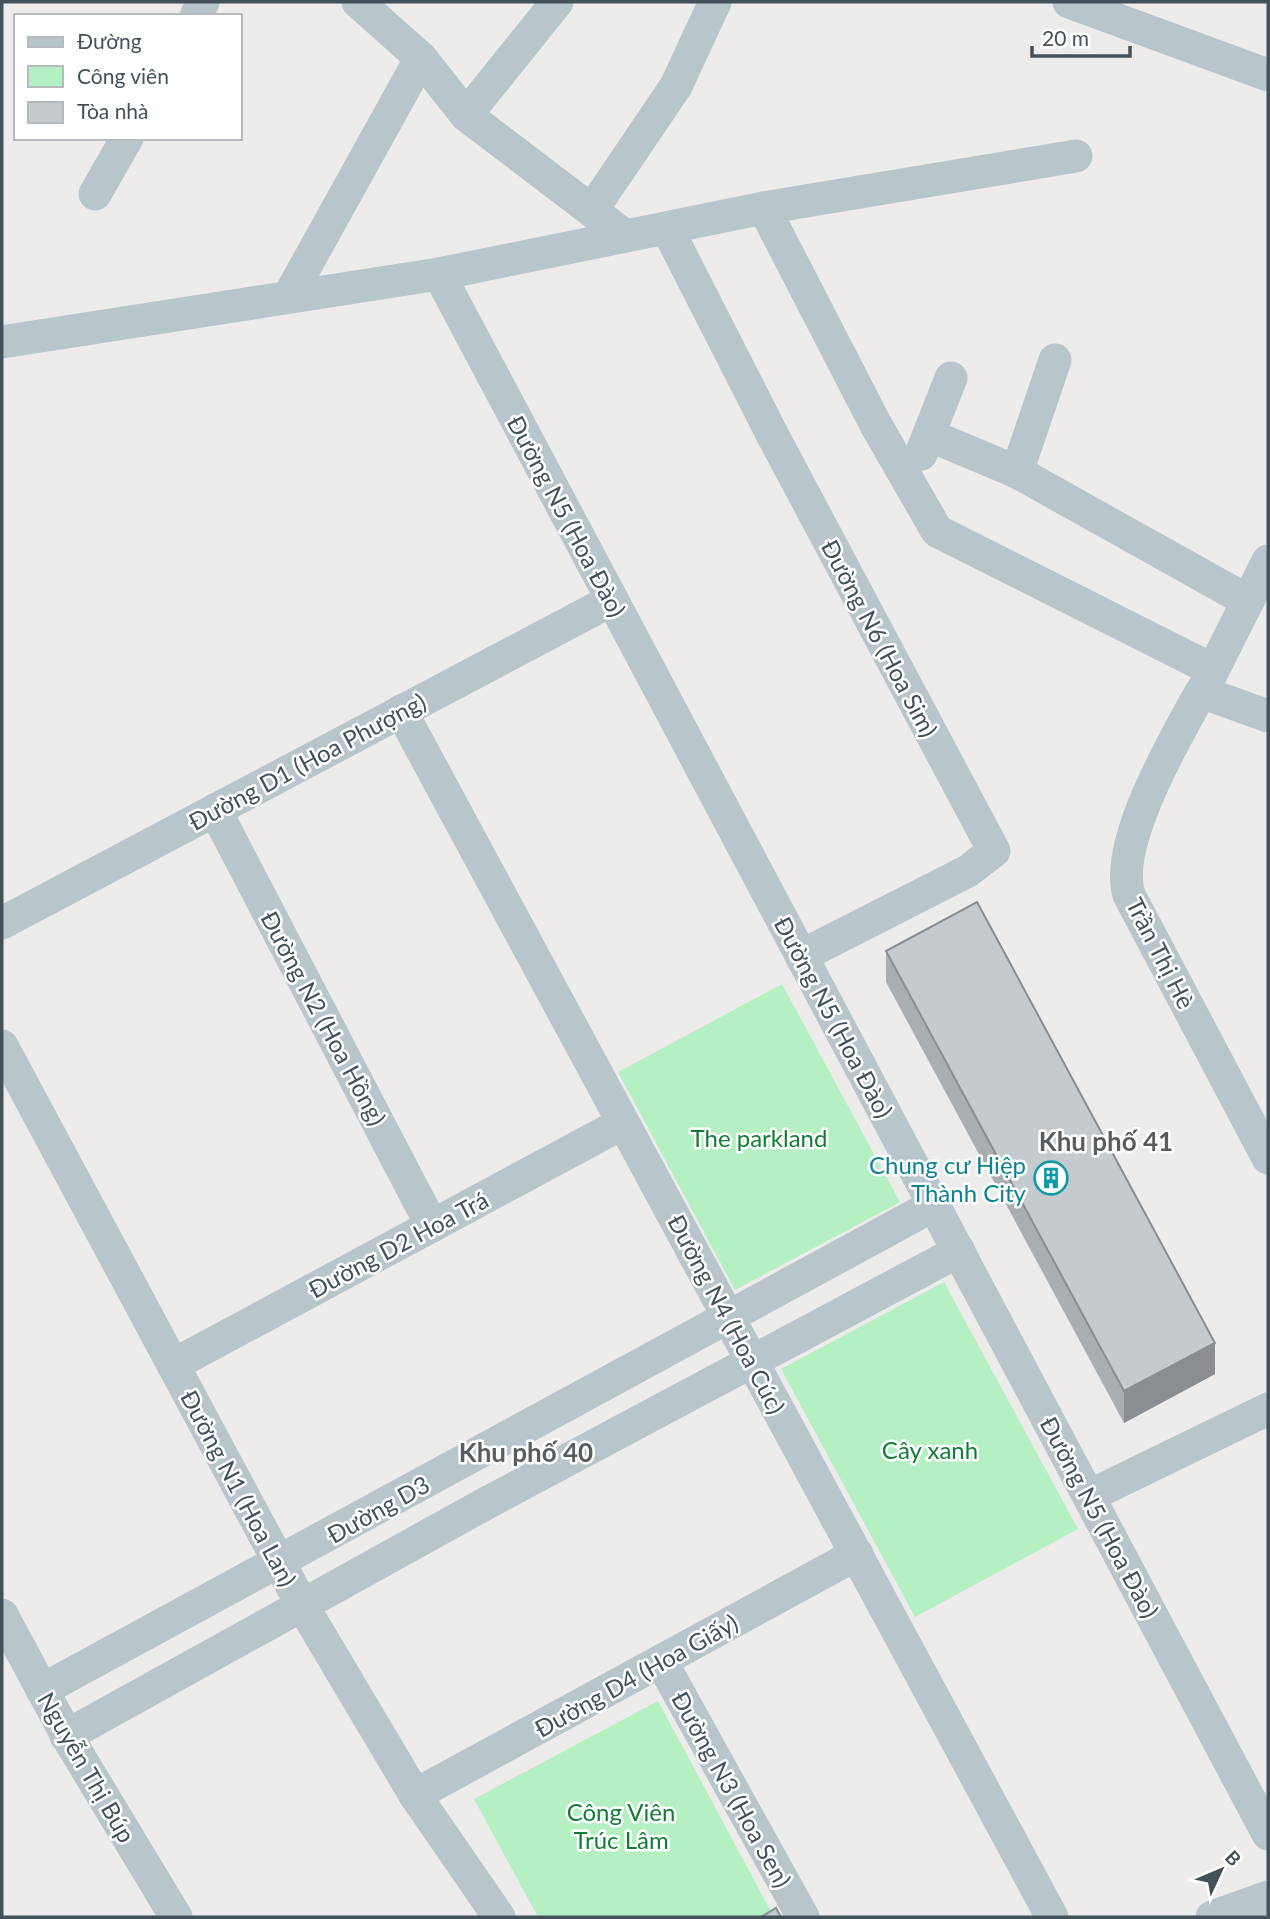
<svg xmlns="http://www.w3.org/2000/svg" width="1270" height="1919" viewBox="0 0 1270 1919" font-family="Lato,sans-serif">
<rect width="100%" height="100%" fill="#eeebeb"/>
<g fill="#b5f0c3">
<path d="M782 984 900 1202 735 1290 618 1072Z"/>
<path d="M944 1282 1078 1529 915 1617 781 1369Z"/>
<path d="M658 1701 774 1917H538L474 1799Z"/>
</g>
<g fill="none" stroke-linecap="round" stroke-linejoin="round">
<g stroke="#b8c6cc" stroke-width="33">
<path d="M358 2 421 58 466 115 625 236"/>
<path d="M1069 2 1268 75"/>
<path d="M196 16 203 2"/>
<path d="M466 115 557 2"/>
<path d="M95 194 127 138"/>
<path d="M764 208 876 425 937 531 1213 670"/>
<path d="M592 210 676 86 715 2"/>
<path d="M667 228 773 436 994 851 968 871 801 956"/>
<path d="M439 274 1268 1834"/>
<path d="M289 296 421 58"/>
<path d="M2 342 439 274 764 208 1076 156"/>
<path d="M929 435 1017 472 1248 601"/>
<path d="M921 454 951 378"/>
<path d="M1017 472 1055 360"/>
<path d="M1203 690 1268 561"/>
<path d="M401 711 1052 1917"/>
<path d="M1268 716 1201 692C1176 737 1113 844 1129 895L1268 1158"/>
<path d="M215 810 432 1226"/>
<path d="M2 923 612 600"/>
<path d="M2 1046 302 1605 415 1795 499 1917"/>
<path d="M173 1365 623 1123"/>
<path d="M1089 1496 1268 1409"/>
<path d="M2 1615 71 1743 176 1917"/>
<path d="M661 1661 803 1917"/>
<path d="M42 1690 934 1205"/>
<path d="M66 1736 483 1505 959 1251"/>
<path d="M415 1795 857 1554"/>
<path d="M1212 1917 1268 1897"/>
</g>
</g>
<path fill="#a9aeb2" d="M886 951 1215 1374 1124 1423 886 982Z"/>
<path fill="#8a8d91" d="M1215 1343V1374L1124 1423V1391Z"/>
<g fill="#c5cacf" stroke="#8a8d91" stroke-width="2">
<path d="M977 902 1215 1343 1124 1391 886 951Z"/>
<path d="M776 1908 781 1917H761Z"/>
</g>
<defs>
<symbol id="building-ring" viewBox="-11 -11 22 22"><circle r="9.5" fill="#fff" stroke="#0f9aa8" stroke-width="1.5"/><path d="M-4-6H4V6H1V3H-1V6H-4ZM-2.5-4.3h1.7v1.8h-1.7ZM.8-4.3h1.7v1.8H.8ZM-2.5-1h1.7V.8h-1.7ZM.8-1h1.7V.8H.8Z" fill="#0f9aa8"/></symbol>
</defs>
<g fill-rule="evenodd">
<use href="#building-ring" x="1032" y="1159" width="38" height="38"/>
</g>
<g text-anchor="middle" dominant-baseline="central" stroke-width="5" stroke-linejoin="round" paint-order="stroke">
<g font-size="24" fill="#43525a" stroke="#fff">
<text transform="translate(567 516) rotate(62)">Đường N5 (Hoa Đào)</text>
<text transform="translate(880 638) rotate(62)">Đường N6 (Hoa Sim)</text>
<text transform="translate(307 761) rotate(-28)">Đường D1 (Hoa Phượng)</text>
<text transform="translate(1161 953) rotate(63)">Trần Thị Hè</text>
<text transform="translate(834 1017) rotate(62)">Đường N5 (Hoa Đào)</text>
<text transform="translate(324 1018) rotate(62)">Đường N2 (Hoa Hồng)</text>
<text transform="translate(398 1244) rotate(-28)">Đường D2 Hoa Trá</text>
<text transform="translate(727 1314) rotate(62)">Đường N4 (Hoa Cúc)</text>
<text transform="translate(239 1488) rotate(62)">Đường N1 (Hoa Lan)</text>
<text transform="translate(378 1509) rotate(-29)">Đường D3</text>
<text transform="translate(1100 1517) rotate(62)">Đường N5 (Hoa Đào)</text>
<text transform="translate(636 1675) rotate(-29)">Đường D4 (Hoa Giấy)</text>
<text transform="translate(87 1767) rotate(60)">Nguyễn Thị Búp</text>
<text transform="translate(732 1789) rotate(61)">Đường N3 (Hoa Sen)</text>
</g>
<g font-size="24" fill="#117d36" stroke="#fff">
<text x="759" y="1137">The parkland</text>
<text x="930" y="1449">Cây xanh</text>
<text x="621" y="1811">Công Viên<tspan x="621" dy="28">Trúc Lâm</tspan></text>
</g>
<g font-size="24" fill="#0d838f" stroke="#fff" text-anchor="end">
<text x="1026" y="1164">Chung cư Hiệp<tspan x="1026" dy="28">Thành City</tspan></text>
</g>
<g font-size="26" font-weight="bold" fill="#585d61" stroke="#fff">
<text x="1106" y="1141">Khu phố 41</text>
<text x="526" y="1452">Khu phố 40</text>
</g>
</g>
<rect width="1270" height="1919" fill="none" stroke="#43525a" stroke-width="7"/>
<rect x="14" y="14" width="228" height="126" fill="#ffffff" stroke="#b4babd" stroke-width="2"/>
<rect x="28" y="37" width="35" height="10" fill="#b8c6cc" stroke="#b4babd" stroke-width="2"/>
<text x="77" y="49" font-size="21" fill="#43525a">Đường</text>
<rect x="28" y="66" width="35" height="21" fill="#b5f0c3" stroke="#b4babd" stroke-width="2"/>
<text x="77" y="84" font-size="21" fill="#43525a">Công viên</text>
<rect x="28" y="102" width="35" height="21" fill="#c5cacf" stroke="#b4babd" stroke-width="2"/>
<text x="77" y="119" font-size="21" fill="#43525a">Tòa nhà</text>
<g transform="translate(1221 1870) rotate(46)" stroke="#ffffff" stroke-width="5" paint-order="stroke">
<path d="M0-5L12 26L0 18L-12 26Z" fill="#43525a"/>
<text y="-10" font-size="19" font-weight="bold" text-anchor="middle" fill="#43525a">B</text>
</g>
<path d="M1032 46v10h98v-10" fill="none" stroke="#43525a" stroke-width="3.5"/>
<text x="1042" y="46" font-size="21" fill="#43525a" stroke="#ffffff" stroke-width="5" paint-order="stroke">20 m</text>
</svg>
